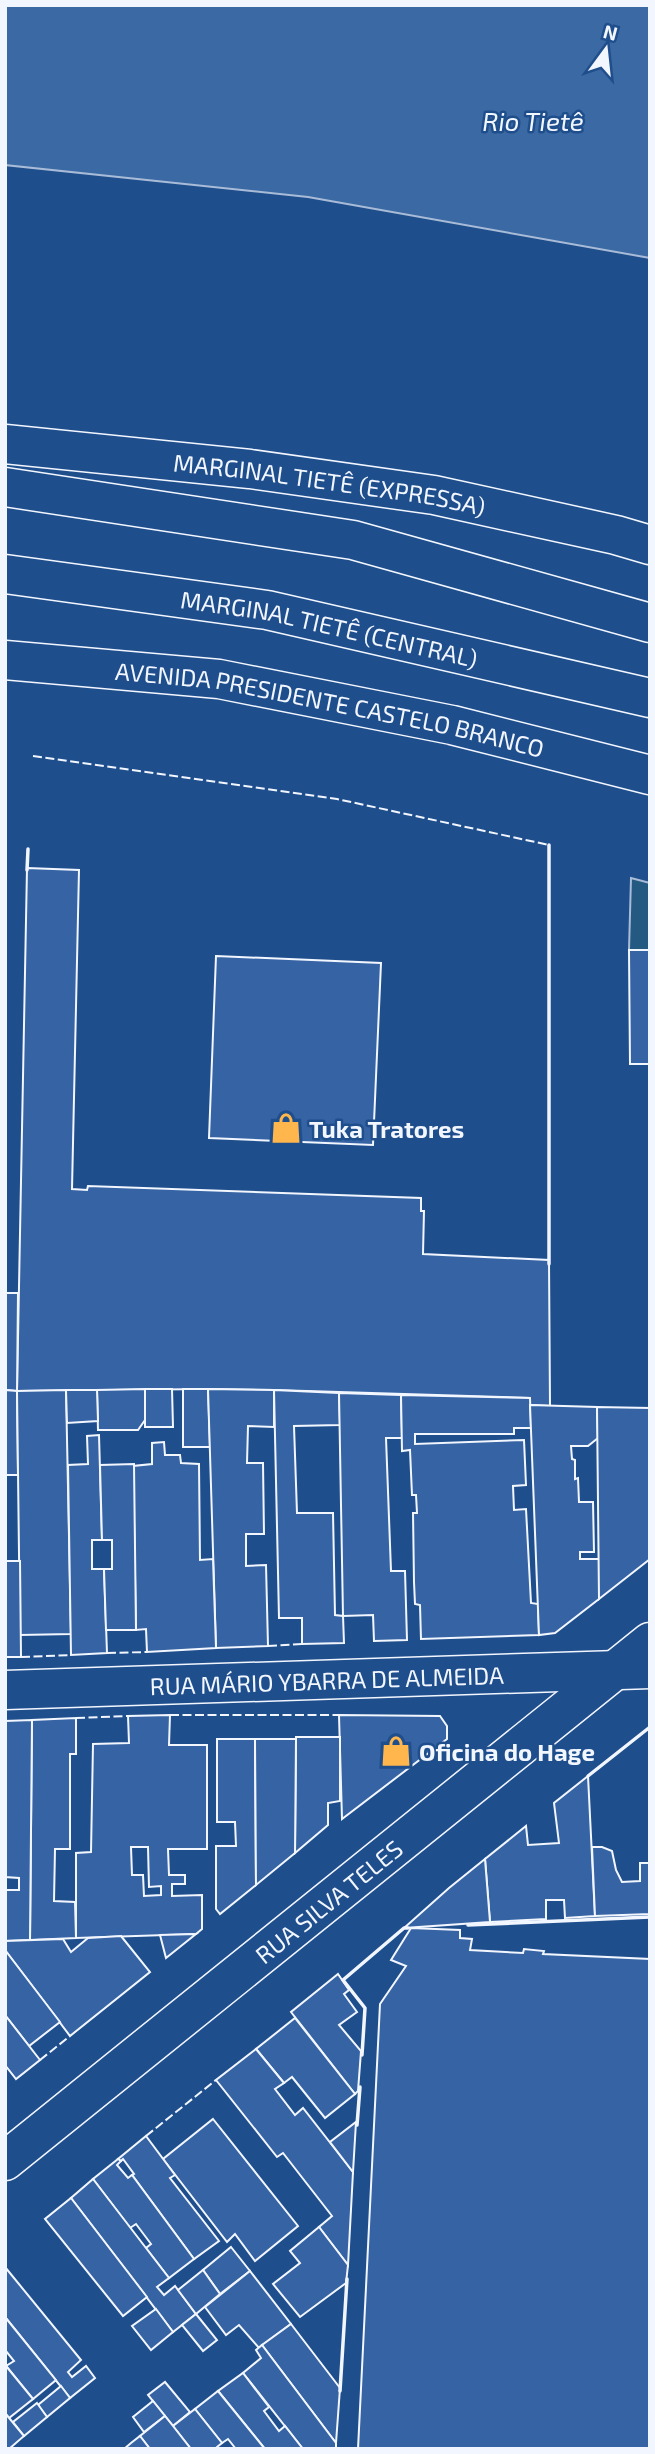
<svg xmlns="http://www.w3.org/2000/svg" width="655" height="2454" viewBox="0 0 655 2454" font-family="'Exo 2',sans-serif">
<rect width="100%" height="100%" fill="#1f4e8c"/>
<path fill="#245a82" stroke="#a8bbd7" stroke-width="2" d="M631 878 650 883V950H629Z"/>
<path fill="#3b69a3" stroke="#a8bbd7" stroke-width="2" d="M5 5H650V258L308 197 5 165Z"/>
<g fill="#3563a3" stroke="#f2f6ff" stroke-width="2" fill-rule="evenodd">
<path d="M27 868 79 870 72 1189 87 1190 88 1186 421 1198V1211H424L423 1254 549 1260 550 1406 530 1405V1398L274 1390 208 1389 17 1391Z"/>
<path d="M629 950H650V1064H630Z"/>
<path d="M216 956 381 963 373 1145 209 1138Z"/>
<path d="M5 1293H18L17 1391 5 1390Z"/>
<path d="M145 1389H172L173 1427H145Z"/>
<path d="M145 1389V1420L138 1430H98L97 1390Z"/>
<path d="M183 1389H208L210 1447H183Z"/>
<path d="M208 1389 274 1390V1427L248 1426 247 1463H263L264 1534H246V1566L266 1565 268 1646 216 1648Z"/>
<path d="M5 1390 17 1391 18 1475H5Z"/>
<path d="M66 1390 71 1634 20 1635 17 1391Z"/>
<path d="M66 1390H97L98 1421 67 1423Z"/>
<path d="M274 1390 339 1393 340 1425 294 1426 297 1513H333L335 1615 343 1616 344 1643 302 1644V1618H279Z"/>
<path d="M339 1393 401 1395 402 1438H386L391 1571H405L407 1640 374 1641 373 1615 343 1616Z"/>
<path d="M401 1395 530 1398 531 1428H514V1434H415V1444L524 1440 526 1485 513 1486 514 1510 526 1509 531 1603 538 1604 539 1635 421 1639 420 1605 415 1604 414 1582 413 1513H417L416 1495H412L410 1450 402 1451Z"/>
<path d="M530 1405 597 1407 598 1438 588 1446H571L572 1459 575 1460V1479L578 1478 579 1502H593L594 1552H580V1559H599V1599L555 1633 539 1635Z"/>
<path d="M597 1407 650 1408V1559L599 1599Z"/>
<path d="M99 1435 102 1540H92V1569H104L107 1653 71 1655 68 1465 88 1464 87 1436Z"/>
<path d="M164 1442 165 1455H180L181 1463 199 1464 200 1560 213 1559 216 1648 147 1652 146 1629 136 1630 133 1466 152 1464V1443Z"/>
<path d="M134 1464 136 1630H106L104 1569H112V1540H102L100 1465Z"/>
<path d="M5 1561H20L21 1657H5Z"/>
<path d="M170 1715 169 1745H207V1849H168L169 1875H185V1884H172V1896L202 1895V1929L196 1934 76 1938V1853L91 1852 93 1744 129 1743 128 1716ZM131 1847H148L149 1887 161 1886V1895L144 1896 143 1875H132Z"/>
<path d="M339 1715 440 1716 447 1726V1739L342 1819Z"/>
<path d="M76 1718V1754H70V1849H55L54 1901 75 1902 76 1938 30 1940 32 1720Z"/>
<path d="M32 1720 30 1940 5 1941V1890H19V1878L5 1877V1721Z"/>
<path d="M296 1737H340V1801L328 1803V1825L295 1853Z"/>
<path d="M217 1739H255L256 1885 220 1914 216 1909V1846H236L235 1822H217Z"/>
<path d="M255 1739H296L295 1853 256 1885Z"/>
<path d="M588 1776 595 1916 565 1918 564 1900H546V1919L490 1922 485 1859 526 1826 528 1845 559 1843 554 1803Z"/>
<path d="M592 1847H602L612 1851 616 1870 622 1882 640 1881V1863H650V1914L595 1916Z"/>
<path d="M485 1859 490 1922 404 1928 449 1888Z"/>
<path d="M411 1928 460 1930V1938L472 1939 470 1950 523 1953 524 1949 544 1951 543 1954 650 1959V2449H358L380 2004 406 1966 391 1960Z"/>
<path d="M196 1934 166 1958 160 1935Z"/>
<path d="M121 1936 150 1972 70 2036 5 1950V1941L63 1939 71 1952 88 1938Z"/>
<path d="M5 1950 60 2022 29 2046 5 2015Z"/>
<path d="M338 1974 349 1990 344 1994 357 2012 339 2025 361 2051 358 2091 355 2094 291 2012Z"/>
<path d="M5 2015 40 2060 16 2079 5 2065Z"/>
<path d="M295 2018 355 2094 325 2118 292 2077 284 2083 256 2049Z"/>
<path d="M256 2049 284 2083 275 2089 295 2115 303 2108 353 2172 348 2265 319 2227 332 2216 283 2153 277 2157 216 2080Z"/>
<path d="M213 2119 298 2226 255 2261 235 2234 227 2242 163 2159Z"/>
<path d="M356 2122 353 2172 330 2142Z"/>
<path d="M146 2136 175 2175 170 2178 219 2241 194 2259 132 2175 134 2174 123 2159 121 2161 118 2159Z"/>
<path d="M118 2159 121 2161 117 2165 128 2178 132 2175 194 2259 169 2278 146 2248 151 2244 136 2224 130 2228 93 2179Z"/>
<path d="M93 2179 169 2278 157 2287 164 2295 175 2286 196 2314 173 2332 71 2198Z"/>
<path d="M71 2198 147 2297 123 2316 45 2219Z"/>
<path d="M319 2227 348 2265 346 2283 300 2317 273 2284 300 2263 290 2251Z"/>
<path d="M231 2247 250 2271 220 2294 203 2270Z"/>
<path d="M5 2267 81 2360 68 2372 72 2377 86 2366 95 2378 70 2398 5 2317Z"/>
<path d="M203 2270 220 2294 196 2314 178 2290Z"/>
<path d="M250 2271 291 2324 259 2348 239 2325 226 2335 205 2307Z"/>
<path d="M156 2309 173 2332 151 2350 132 2326Z"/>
<path d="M196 2314 217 2340 203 2351 182 2325Z"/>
<path d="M5 2317 56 2380 33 2399 6 2366 14 2361 5 2350Z"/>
<path d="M291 2324 340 2388 336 2443 262 2345Z"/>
<path d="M262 2345 336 2443V2449H303L243 2373 261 2358 256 2350Z"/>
<path d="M6 2366 33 2399 9 2418 5 2413Z"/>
<path d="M243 2373 269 2407 264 2411 279 2431 285 2426 303 2449H265L218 2391Z"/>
<path d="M165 2382 190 2412 173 2426 148 2395Z"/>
<path d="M61 2386 70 2398 47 2417 38 2405Z"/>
<path d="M218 2391 265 2449H236L228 2439 222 2443 195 2409Z"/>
<path d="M153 2401 165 2416 144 2432 133 2417Z"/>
<path d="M37 2403 47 2417 24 2436 13 2422Z"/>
<path d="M195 2409 222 2443 217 2447 218 2449H191L173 2426Z"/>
<path d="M5 2413 24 2436 9 2449H5Z"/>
<path d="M165 2416 173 2426 191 2449H150L140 2436Z"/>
<path d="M140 2436 150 2449H124L131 2443Z"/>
</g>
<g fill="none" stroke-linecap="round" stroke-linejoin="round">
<defs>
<g id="street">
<path id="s1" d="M5 1690 650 1669"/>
</g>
<g id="secondary">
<path id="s2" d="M5 2161 650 1642"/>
</g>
<g id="highway">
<path id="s3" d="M5 444 250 469 434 495 616 535 650 545"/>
<path d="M5 487 353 540 650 623"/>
<path id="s4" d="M5 574 267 610 650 698"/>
<path id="s5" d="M5 660 219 679 452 725 650 775"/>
</g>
</defs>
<use href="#street" stroke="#f2f6ff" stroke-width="41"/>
<use href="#secondary" stroke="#f2f6ff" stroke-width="41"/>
<use href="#highway" stroke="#f2f6ff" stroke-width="41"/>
<use href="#street" stroke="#1f4e8c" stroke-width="38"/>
<use href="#secondary" stroke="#1f4e8c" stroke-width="38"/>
<use href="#highway" stroke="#1f4e8c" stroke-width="38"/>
<g stroke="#f2f6ff" stroke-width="2" stroke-dasharray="9 3.5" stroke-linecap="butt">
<path d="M33 756 337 799 549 845"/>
<path d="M268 1646 302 1644"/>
<path d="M107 1653 147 1652"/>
<path d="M21 1657 71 1655"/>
<path d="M170 1715H339"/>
<path d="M76 1718 128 1716"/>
<path d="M40 2060 70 2036"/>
<path d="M146 2136 216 2080"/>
</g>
<g stroke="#f2f6ff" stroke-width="3.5">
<path d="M549 845V1264"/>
<path d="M27 870 28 849"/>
<path d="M588 1776 650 1727"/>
<path d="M468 1925 650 1917"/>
<path d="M362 2055 365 2008 343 1980 404 1928H408"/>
<path d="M357 2125 360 2087"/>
<path d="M340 2391 347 2279"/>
</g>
</g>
<defs>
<symbol id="shop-bare" viewBox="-9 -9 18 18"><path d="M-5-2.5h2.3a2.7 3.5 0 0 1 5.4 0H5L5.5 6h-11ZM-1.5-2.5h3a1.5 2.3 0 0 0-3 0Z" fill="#ffb74d" stroke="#1f4e8c" stroke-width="2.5" paint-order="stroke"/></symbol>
</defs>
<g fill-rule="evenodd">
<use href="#shop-bare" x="264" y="1106" width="44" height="44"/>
<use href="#shop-bare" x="374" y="1729" width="44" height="44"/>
</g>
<g text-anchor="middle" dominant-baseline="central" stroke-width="5" stroke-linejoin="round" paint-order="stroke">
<g font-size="24" fill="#f2f6ff" stroke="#1f4e8c">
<text stroke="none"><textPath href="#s3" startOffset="327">MARGINAL TIETÊ (EXPRESSA)</textPath></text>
<text stroke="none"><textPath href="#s4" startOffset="329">MARGINAL TIETÊ (CENTRAL)</textPath></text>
<text stroke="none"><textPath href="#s5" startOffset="329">AVENIDA PRESIDENTE CASTELO BRANCO</textPath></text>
<text stroke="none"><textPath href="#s1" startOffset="322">RUA MÁRIO YBARRA DE ALMEIDA</textPath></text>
<text stroke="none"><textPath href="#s2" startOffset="415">RUA SILVA TELES</textPath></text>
</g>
<g font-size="24" font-weight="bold" fill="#f2f6ff" stroke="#1f4e8c" text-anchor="start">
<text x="309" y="1128">Tuka Tratores</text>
<text x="419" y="1751">Oficina do Hage</text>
</g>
<g font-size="26" font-style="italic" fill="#f2f6ff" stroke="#1f4e8c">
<text x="533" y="120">Rio Tietê</text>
</g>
</g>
<rect width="655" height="2454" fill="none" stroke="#f2f6ff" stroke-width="14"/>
<g transform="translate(606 49) rotate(15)" stroke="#1f4e8c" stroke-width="5" paint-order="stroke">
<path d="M0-5L12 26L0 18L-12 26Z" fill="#f2f6ff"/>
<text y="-10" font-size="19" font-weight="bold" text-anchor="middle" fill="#f2f6ff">N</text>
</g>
</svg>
